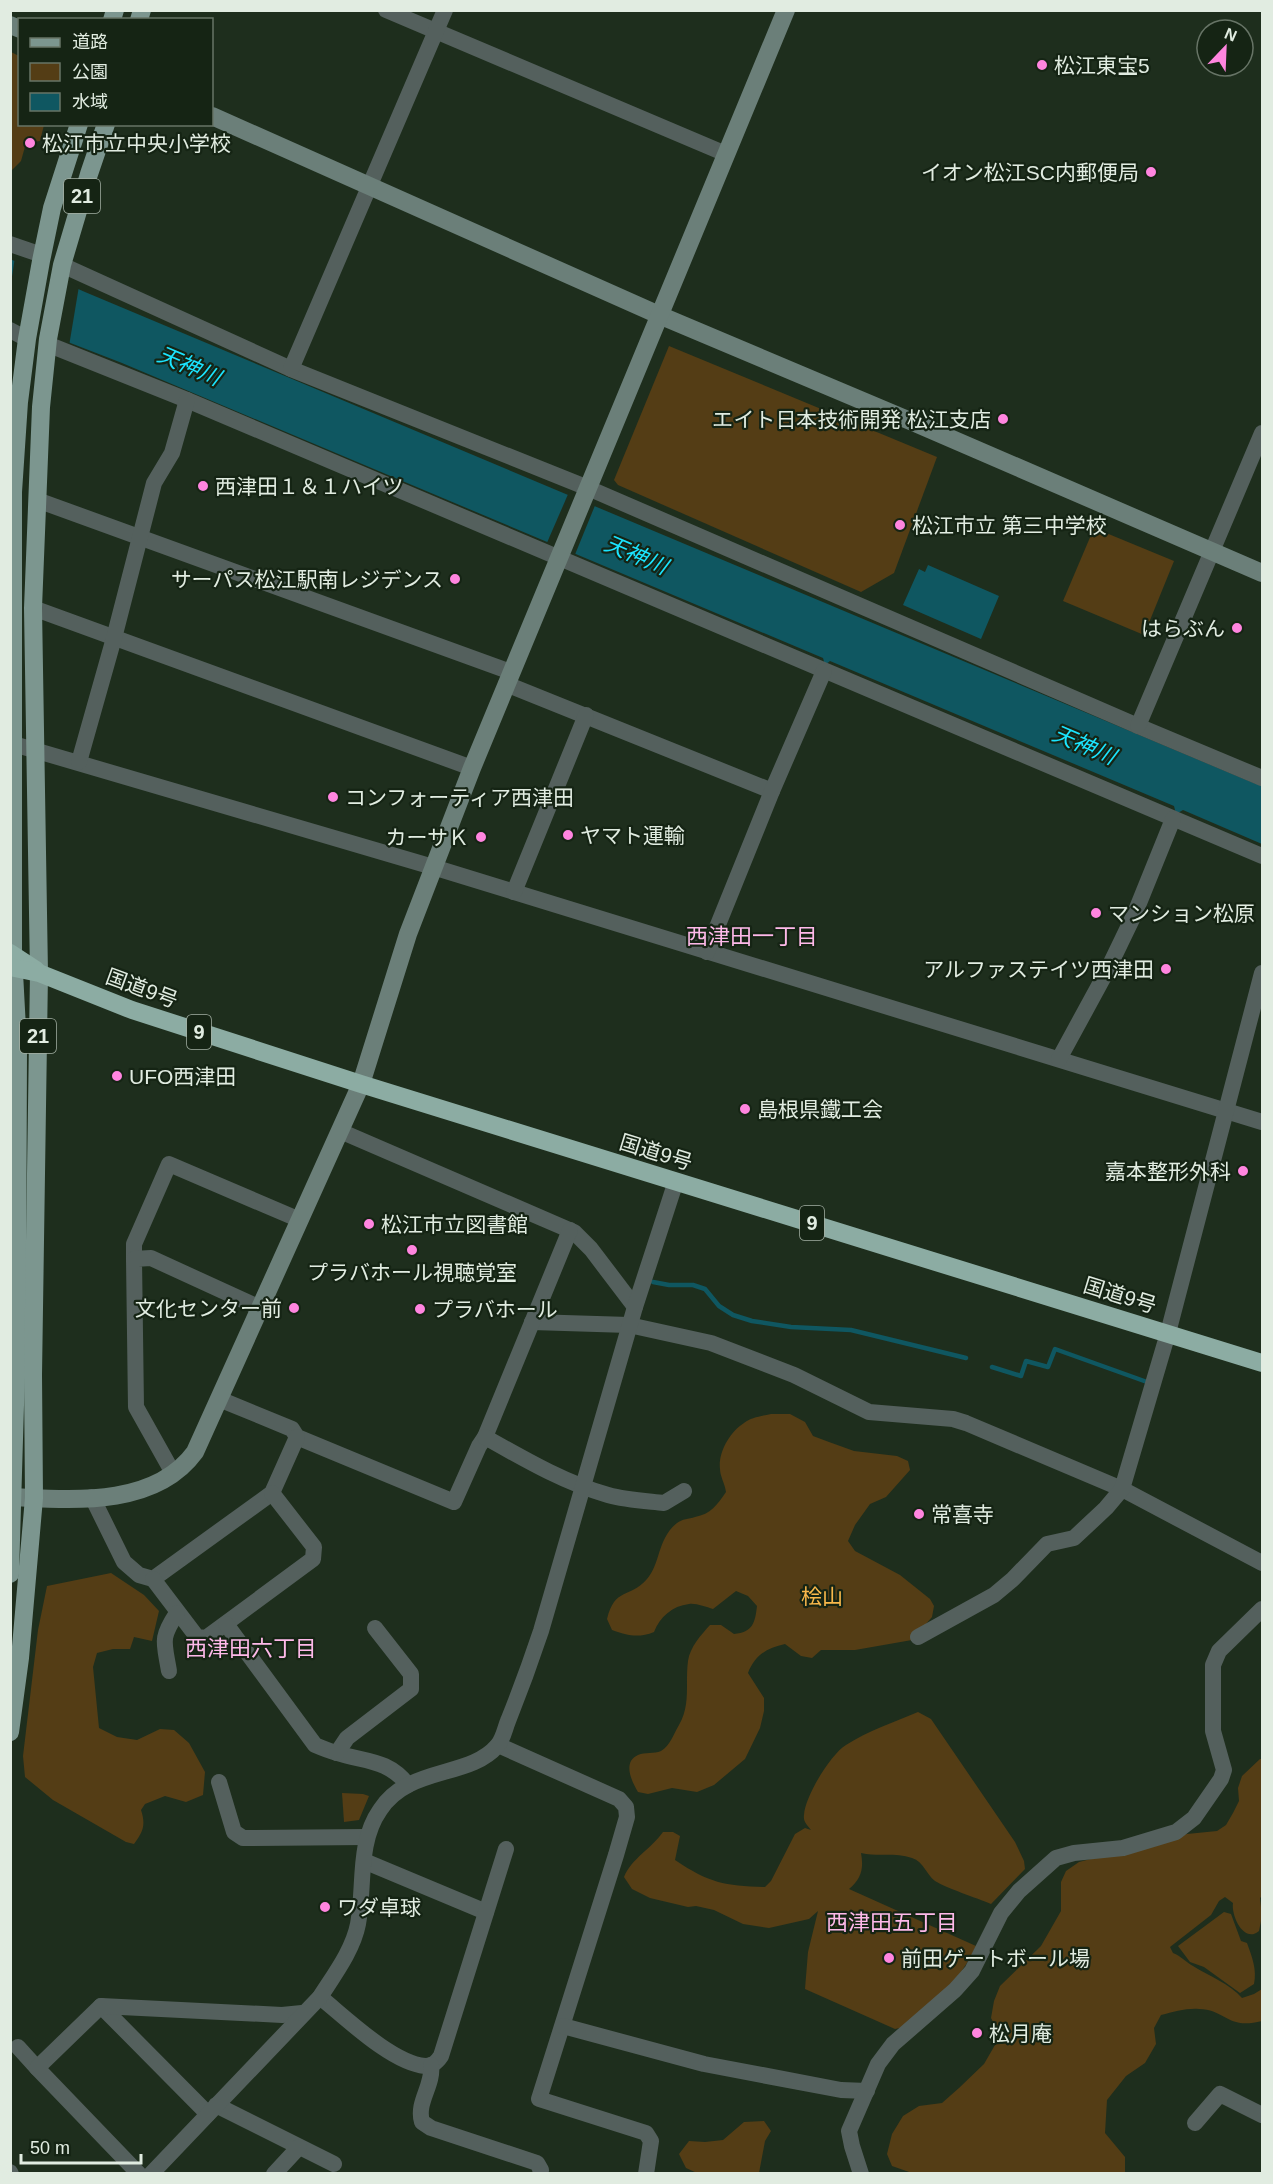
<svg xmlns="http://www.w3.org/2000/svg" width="1273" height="2184" viewBox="0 0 1273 2184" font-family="Arial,'Noto Sans JP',sans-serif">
<rect width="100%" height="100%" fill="#1e2e1d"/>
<g fill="#543d15">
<path d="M11 52 19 56 20 124 44 125 40 141 26 143 21 161 11 171Z"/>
<path d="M669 346 937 457 894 573 861 592 618 485 614 480Z"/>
<path d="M1094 528 1174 561 1144 635 1063 601Z"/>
<path d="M771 1414H790L805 1422 813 1436 829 1442 854 1451 897 1456 908 1461 910 1470 886 1497 870 1504 855 1525 848 1541 855 1551 900 1575 930 1599 934 1606 932 1617 912 1640 855 1650H821L812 1658 801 1656 785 1644C767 1648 755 1655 748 1673L764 1698V1711L760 1728 745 1759 714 1785 697 1792 672 1788 648 1794 638 1792C632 1782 622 1762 638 1755 645 1752 654 1754 661 1751 670 1746 674 1733 679 1725 691 1704 685 1683 688 1661 690 1647 701 1635 710 1625H721L734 1634C753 1632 755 1623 757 1606L748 1596 736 1591 713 1609C706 1607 696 1603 689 1604 672 1606 660 1617 654 1632 639 1638 628 1636 612 1630L607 1619C615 1587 629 1599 647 1579 661 1563 657 1539 677 1523 682 1519 689 1519 695 1517 711 1514 717 1505 726 1492 725 1484 720 1476 720 1469 718 1452 730 1432 744 1423 751 1417 762 1416 771 1414Z"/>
<path d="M111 1573 144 1595 159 1611 152 1641 134 1637 130 1649H113L97 1653 93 1667 99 1728 117 1737 137 1740 160 1729 174 1730 189 1743 205 1772 203 1795 186 1802 165 1796 145 1804 141 1810C146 1825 143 1832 134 1844L126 1842 53 1800 25 1777 23 1756 38 1630 47 1586Z"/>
<path d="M918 1712 931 1719 1015 1842 1024 1861 1025 1869 991 1904C977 1898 946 1888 935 1881 926 1874 924 1862 912 1858 895 1852 878 1857 861 1853 864 1869 861 1879 849 1889L976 1946C959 1983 935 2001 904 2027L895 2029 805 1989 808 1952 818 1911 809 1919 769 1928 743 1924 714 1910 696 1906 688 1907 650 1898 632 1889 624 1877C632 1858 651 1849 663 1832H673L680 1836 675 1860C709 1883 725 1886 765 1887L771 1881 795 1834 805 1828 811 1830C807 1825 803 1822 804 1815 805 1796 831 1754 846 1745 868 1731 894 1722 918 1712Z"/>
<path d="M1260 1759H1262V1896L1260 1898 1262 1916 1259 1931C1244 1944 1231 1916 1233 1903L1225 1897 1219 1901 1211 1915 1170 1947 1173 1953C1181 1956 1186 1962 1193 1966 1209 1976 1230 1984 1242 1998L1254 1994 1262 1989V2021C1227 2030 1227 2010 1199 2009 1186 2008 1174 2012 1161 2015L1154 2028 1156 2044 1145 2063 1126 2076 1107 2100 1105 2133 1125 2157V2173H912L892 2166 887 2154 892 2134 903 2116 919 2106 942 2103 959 2088 984 2064 995 2045 999 2033 991 2018 994 2001 1000 1986 1041 1946 1061 1911V1882L1066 1871 1079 1862 1187 1834 1217 1831 1226 1825 1233 1813 1239 1801 1238 1788 1242 1776Z"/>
<path d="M342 1793 363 1794 369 1796 359 1820 344 1822Z"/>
<path d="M1224 1912 1231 1914 1241 1941 1247 1943C1252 1957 1257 1969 1254 1984L1240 1993 1204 1967 1190 1962 1178 1946Z"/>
<path d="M764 2121 771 2131 765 2141 759 2173H697L686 2168 679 2154 689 2141 705 2142 723 2140 744 2122Z"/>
</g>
<g fill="#0f5761">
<path d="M10 259 85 292 1256 784H1262V844L1183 810 1176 814 1174 806 830 661 825 665 823 658 122 363 11 320Z"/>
<path d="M928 565 999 596 981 639 903 605 919 569 925 572Z"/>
</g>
<g fill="#1e2e1d">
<path d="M15 257 79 286 69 346 11 323V283Z"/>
<path d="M569 492 596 503 574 557 546 545Z"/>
</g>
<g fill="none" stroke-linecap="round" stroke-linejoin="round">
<g stroke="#0f5761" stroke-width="4.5">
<path d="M653 1282 669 1285H693L705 1289 719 1306 733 1315 752 1321 791 1327 851 1330 966 1358"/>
<path d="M992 1367 1021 1376 1026 1361 1048 1367 1055 1349 1147 1382"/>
</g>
<g stroke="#54605d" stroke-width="16">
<path d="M386 10 726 154"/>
<path d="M10 244 42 255"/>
<path d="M62 265 291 369 588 488 1138 726 1262 778"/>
<path d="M10 330 27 339"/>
<path d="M47 344 187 400 1262 856"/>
<path d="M291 369 445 10"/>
<path d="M37 500 511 672"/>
<path d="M33 608 472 768"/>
<path d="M506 684 772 791"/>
<path d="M1138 726 1262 433"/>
<path d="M10 743 433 867 1262 1122"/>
<path d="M79 762 114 638 154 483 172 453 187 400"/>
<path d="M514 892 586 715"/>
<path d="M707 952 772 791 824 671"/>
<path d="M1059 1059 1108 969 1135 913 1173 819"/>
<path d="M340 1131 574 1232 591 1249 635 1307"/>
<path d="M134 1259V1244L169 1164 300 1220"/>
<path d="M532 1322 629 1325 711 1343 794 1375 869 1412 953 1419 966 1423 1122 1489 1262 1563"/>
<path d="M219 1399 292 1429 297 1437 454 1502 479 1446 485 1437 570 1230"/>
<path d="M485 1437C524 1459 565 1483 608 1495 626 1500 646 1501 664 1503L684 1491"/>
<path d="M173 1473 136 1407 134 1259 151 1258 260 1308"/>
<path d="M92 1497 124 1562 139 1575 153 1579 272 1493 297 1437"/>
<path d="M153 1579 197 1637 206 1638 313 1559 314 1547 272 1493"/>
<path d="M226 1624 315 1745C322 1748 329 1751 337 1753 365 1762 388 1759 408 1785"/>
<path d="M918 1637 994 1595 1013 1579 1047 1544 1074 1538 1106 1508 1122 1489 1168 1333 1262 973"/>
<path d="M169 1671C164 1641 160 1639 177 1613"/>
<path d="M498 1745 619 1799 626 1807 627 1817 616 1855 539 2099 646 2133 651 2141 646 2174"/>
<path d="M337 1753 347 1738 411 1689V1674L375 1628"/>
<path d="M219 1782 234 1832 243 1838 366 1837"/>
<path d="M364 1861 486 1912"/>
<path d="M320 1997C346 2018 392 2063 425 2066 433 2066 437 2062 441 2056L506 1849"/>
<path d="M101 2006 208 2114"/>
<path d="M563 2026 704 2064 841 2090 867 2091"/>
<path d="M18 2047 37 2068"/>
<path d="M431 2065C434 2085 416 2102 422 2122L431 2128 537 2163 541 2170 540 2174"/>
<path d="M216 2105 334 2164"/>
<path d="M1195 2123 1220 2094 1262 2115"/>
<path d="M10 2172 11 2174"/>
<path d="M139 2174 37 2068 101 2006 282 2015 302 2013"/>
<path d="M151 2174 320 1997C334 1975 353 1950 358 1924 365 1886 357 1843 380 1810 408 1766 470 1778 497 1746 503 1740 505 1728 508 1721 520 1691 531 1661 541 1631L635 1307 676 1181"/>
<path d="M274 2174 299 2147"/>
<path d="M861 2174 852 2146 849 2131 878 2064 893 2044 955 1990 972 1971 1001 1913 1019 1891 1056 1858 1074 1853 1123 1848 1176 1832 1194 1818 1221 1779 1224 1770 1213 1731V1665L1219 1651 1262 1609"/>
</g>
<g stroke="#6b7f79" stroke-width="18">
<path d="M10 25 20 29"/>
<path d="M212 116 659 315 915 423 1262 573"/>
<path d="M14 1497C73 1500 155 1507 195 1452L361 1084 408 934 472 768 786 10"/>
</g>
<g stroke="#7c968f" stroke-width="18">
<path d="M112 20 115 10"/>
<path d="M139 20 142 10"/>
<path d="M10 1574 17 1338 18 1047 13 954V492L19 402 27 339 41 261 52 208 79 124"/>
<path d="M10 1732 20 1658 34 1498 33 1375 39 973 33 608 41 407 48 339 62 265 89 174 106 124"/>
</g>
<g stroke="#8caca3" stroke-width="18">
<path d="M10 953 36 970"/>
<path d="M10 967 39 973 132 1010 361 1084 1262 1363"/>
</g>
</g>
<g fill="#ff85df" stroke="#152414" stroke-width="2">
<circle cx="1042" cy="65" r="6"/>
<circle cx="30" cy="143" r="6"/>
<circle cx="1151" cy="172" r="6"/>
<circle cx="1003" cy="419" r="6"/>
<circle cx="203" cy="486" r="6"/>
<circle cx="900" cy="525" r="6"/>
<circle cx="455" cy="579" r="6"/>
<circle cx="1237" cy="628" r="6"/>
<circle cx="333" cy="797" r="6"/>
<circle cx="568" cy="835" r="6"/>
<circle cx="481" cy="837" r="6"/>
<circle cx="1096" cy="913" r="6"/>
<circle cx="1166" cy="969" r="6"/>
<circle cx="117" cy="1076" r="6"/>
<circle cx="745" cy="1109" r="6"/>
<circle cx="1243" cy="1171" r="6"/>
<circle cx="369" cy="1224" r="6"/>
<circle cx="412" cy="1250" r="6"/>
<circle cx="294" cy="1308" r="6"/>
<circle cx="420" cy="1309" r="6"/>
<circle cx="919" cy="1514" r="6"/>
<circle cx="325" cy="1907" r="6"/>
<circle cx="889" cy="1958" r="6"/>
<circle cx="977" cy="2033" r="6"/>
</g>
<g text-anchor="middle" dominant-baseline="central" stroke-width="4.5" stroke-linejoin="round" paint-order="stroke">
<g fill="#152414" stroke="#a4b0a4" stroke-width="1.5">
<rect x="64" y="179" width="36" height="34" rx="4.5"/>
<rect x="187" y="1015" width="24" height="34" rx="4.5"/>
<rect x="20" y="1019" width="36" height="34" rx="4.5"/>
<rect x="800" y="1206" width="24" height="34" rx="4.5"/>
</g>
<g font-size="20" font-weight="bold" fill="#e1ece1">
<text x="82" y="196">21</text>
<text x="199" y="1032">9</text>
<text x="38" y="1036">21</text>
<text x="812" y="1223">9</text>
</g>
<g font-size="21" fill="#e1ece1" stroke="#152414" text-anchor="start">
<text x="1054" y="65">松江東宝5</text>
<text x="42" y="143">松江市立中央小学校</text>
<text x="1139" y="172" text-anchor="end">イオン松江SC内郵便局</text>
<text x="991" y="419" text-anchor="end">エイト日本技術開発 松江支店</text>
<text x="215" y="486">西津田１＆１ハイツ</text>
<text x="912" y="525">松江市立 第三中学校</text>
<text x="443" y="579" text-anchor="end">サーパス松江駅南レジデンス</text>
<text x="1225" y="628" text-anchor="end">はらぶん</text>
<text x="345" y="797">コンフォーティア西津田</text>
<text x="580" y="835">ヤマト運輸</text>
<text x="469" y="837" text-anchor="end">カーサＫ</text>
<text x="1108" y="913">マンション松原</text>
<text x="1154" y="969" text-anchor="end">アルファステイツ西津田</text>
<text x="129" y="1076">UFO西津田</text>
<text x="757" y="1109">島根県鐵工会</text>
<text x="1231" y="1171" text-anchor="end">嘉本整形外科</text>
<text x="381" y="1224">松江市立図書館</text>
<text x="412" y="1272" text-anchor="middle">プラバホール視聴覚室</text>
<text x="282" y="1308" text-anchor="end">文化センター前</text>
<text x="432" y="1309">プラバホール</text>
<text x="931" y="1514">常喜寺</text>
<text x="337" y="1907">ワダ卓球</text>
<text x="901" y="1958">前田ゲートボール場</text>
<text x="989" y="2033">松月庵</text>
</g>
<g font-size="21" fill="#e1ece1" stroke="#152414">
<text transform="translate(142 988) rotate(20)">国道9号</text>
<text transform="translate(656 1152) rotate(17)">国道9号</text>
<text transform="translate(1120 1295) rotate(17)">国道9号</text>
</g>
<g font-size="21" fill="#f8b84b" stroke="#152414">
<text x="822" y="1596">桧山</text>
</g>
<g font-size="22" font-style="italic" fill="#1be4fe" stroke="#152414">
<text transform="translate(189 366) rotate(23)">天神川</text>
<text transform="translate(636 555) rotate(23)">天神川</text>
<text transform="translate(1084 745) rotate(23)">天神川</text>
</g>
<g font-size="22" fill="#feb9e9" stroke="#152414">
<text x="752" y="936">西津田一丁目</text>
<text x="251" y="1648">西津田六丁目</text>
<text x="892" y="1922">西津田五丁目</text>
</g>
</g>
<rect width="1273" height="2184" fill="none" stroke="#e1ece1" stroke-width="24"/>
<rect x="18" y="18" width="195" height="108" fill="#152414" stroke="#677466" stroke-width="1.5"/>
<rect x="30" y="38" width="30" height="9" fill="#7c968f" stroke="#677466" stroke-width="1.5"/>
<text x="72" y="48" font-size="18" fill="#e1ece1">道路</text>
<rect x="30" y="63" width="30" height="18" fill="#543d15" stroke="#677466" stroke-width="1.5"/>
<text x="72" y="78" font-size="18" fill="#e1ece1">公園</text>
<rect x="30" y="93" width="30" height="18" fill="#0f5761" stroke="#677466" stroke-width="1.5"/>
<text x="72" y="108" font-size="18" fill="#e1ece1">水域</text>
<g transform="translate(1225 48) rotate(23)"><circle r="28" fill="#152414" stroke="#677466" stroke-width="1.5"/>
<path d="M0-4.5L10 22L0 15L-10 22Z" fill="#ff85df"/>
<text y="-9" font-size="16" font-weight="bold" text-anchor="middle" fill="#e1ece1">N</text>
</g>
<path d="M21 2154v9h120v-9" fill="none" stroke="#e1ece1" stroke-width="3"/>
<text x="30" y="2154" font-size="18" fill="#e1ece1" stroke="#152414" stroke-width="4.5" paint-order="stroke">50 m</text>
</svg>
